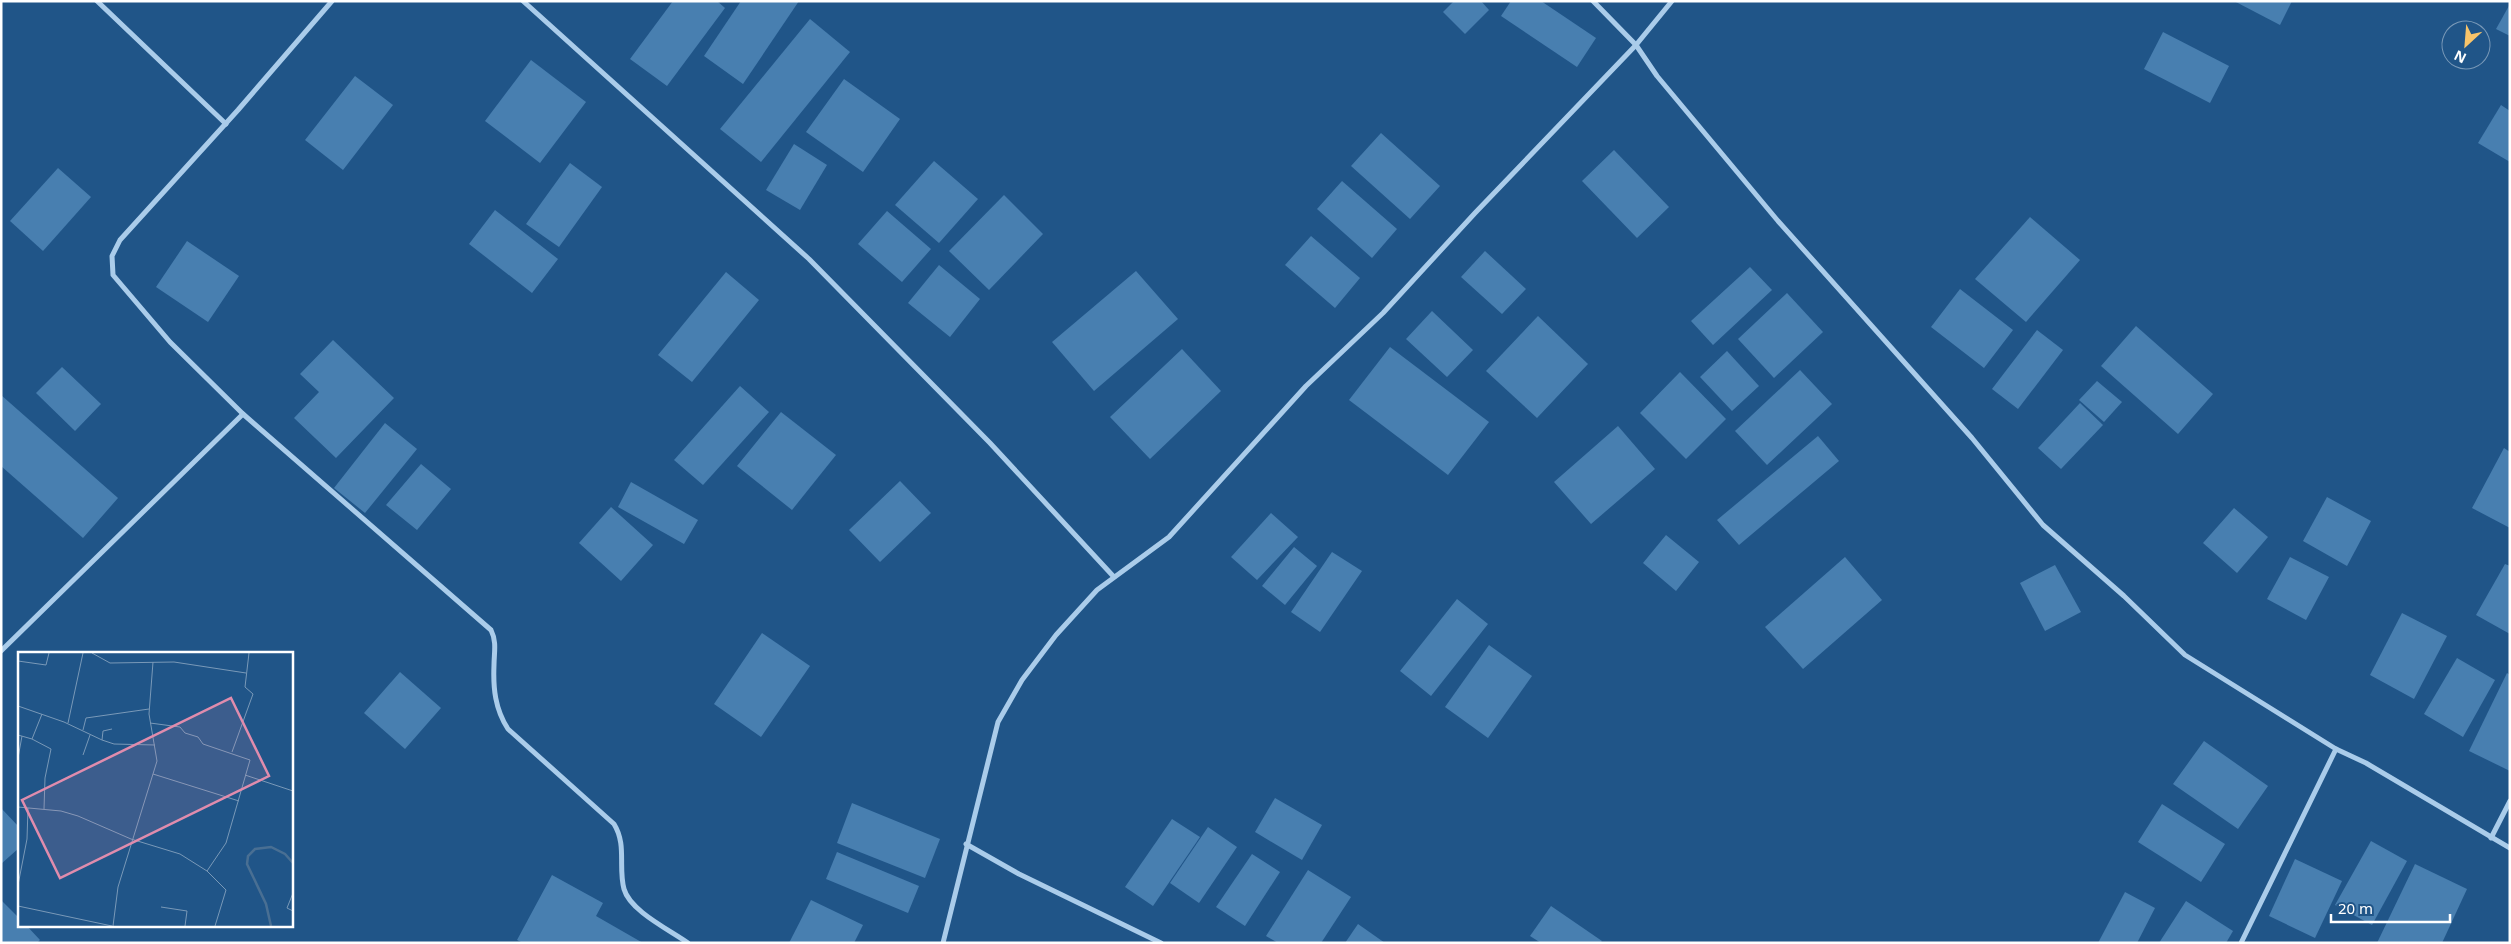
<svg xmlns="http://www.w3.org/2000/svg" width="2511" height="944" viewBox="0 0 2511 944" font-family="'Noto Sans',sans-serif">
<rect width="100%" height="100%" fill="#205588"/>
<g fill="#487fb0">
<path d="M673 1H717L725 8 667 86 630 59Z"/>
<path d="M741 1H799L743 84 704 56Z"/>
<path d="M1454 1H1481L1489 10 1465 34 1443 12Z"/>
<path d="M1511 1H1541L1596 38 1577 67 1501 16Z"/>
<path d="M2234 1H2292L2280 25Z"/>
<path d="M2510 4V36L2496 29Z"/>
<path d="M810 19 850 52 761 162 720 129Z"/>
<path d="M2163 32 2229 66 2210 103 2144 69Z"/>
<path d="M531 60 586 102 540 163 485 121Z"/>
<path d="M355 76 393 105 343 170 305 140Z"/>
<path d="M844 79 900 119 863 172 806 132Z"/>
<path d="M2501 105 2510 111V162L2478 143Z"/>
<path d="M1381 133 1440 186 1410 219 1351 166Z"/>
<path d="M794 144 827 165 800 210 766 190Z"/>
<path d="M1614 150 1669 207 1637 238 1582 181Z"/>
<path d="M934 161 978 199 939 243 895 205Z"/>
<path d="M570 163 602 187 559 247 526 224Z"/>
<path d="M58 168 91 197 43 251 10 221Z"/>
<path d="M1342 181 1397 229 1372 258 1317 209Z"/>
<path d="M1004 195 1043 234 989 290 949 251Z"/>
<path d="M495 210 558 259 532 293 469 244Z"/>
<path d="M887 211 931 249 902 282 858 244Z"/>
<path d="M2030 217 2080 260 2026 322 1975 279Z"/>
<path d="M1311 236 1360 278 1335 308 1285 265Z"/>
<path d="M187 241 239 276 208 322 156 287Z"/>
<path d="M1485 251 1526 289 1502 314 1461 277Z"/>
<path d="M939 265 980 299 950 337 908 303Z"/>
<path d="M1750 267 1772 290 1713 345 1691 321Z"/>
<path d="M1136 271 1178 319 1094 391 1052 342Z"/>
<path d="M726 272 759 300 692 382 658 355Z"/>
<path d="M1960 289 2013 330 1984 368 1931 327Z"/>
<path d="M1787 293 1823 332 1774 378 1738 339Z"/>
<path d="M1432 311 1473 350 1447 377 1406 339Z"/>
<path d="M1538 316 1588 364 1537 418 1486 371Z"/>
<path d="M2136 326 2213 394 2178 434 2101 366Z"/>
<path d="M2037 330 2063 350 2018 409 1992 389Z"/>
<path d="M333 340 394 398 336 458 294 418 319 392 300 374Z"/>
<path d="M1390 347 1489 422 1448 475 1349 400Z"/>
<path d="M1182 349 1221 391 1150 459 1110 417Z"/>
<path d="M1727 351 1759 386 1732 411 1700 377Z"/>
<path d="M62 367 101 404 75 431 36 393Z"/>
<path d="M1800 370 1832 404 1767 465 1735 431Z"/>
<path d="M1680 372 1726 419 1686 459 1640 413Z"/>
<path d="M2097 381 2122 402 2104 422 2079 400Z"/>
<path d="M740 386 769 412 703 485 674 460Z"/>
<path d="M1 395 118 498 83 538 1 466Z"/>
<path d="M2080 403 2103 425 2061 469 2038 448Z"/>
<path d="M781 412 836 455 792 510 737 466Z"/>
<path d="M385 423 417 449 365 513 334 488Z"/>
<path d="M1618 426 1655 469 1591 524 1554 482Z"/>
<path d="M1818 436 1839 461 1739 545 1717 520Z"/>
<path d="M2504 448 2510 452V528L2472 508Z"/>
<path d="M421 464 451 489 417 530 386 505Z"/>
<path d="M900 481 931 513 880 562 849 530Z"/>
<path d="M631 482 698 520 684 544 618 507Z"/>
<path d="M2327 497 2371 521 2347 566 2303 541Z"/>
<path d="M611 507 653 545 621 581 579 543Z"/>
<path d="M2234 508 2268 537 2237 573 2203 543Z"/>
<path d="M1271 513 1298 537 1257 580 1231 557Z"/>
<path d="M1666 535 1699 562 1676 591 1643 563Z"/>
<path d="M1294 547 1317 566 1285 605 1262 586Z"/>
<path d="M1332 552 1362 571 1320 632 1291 612Z"/>
<path d="M1845 557 1882 600 1803 669 1765 627Z"/>
<path d="M2290 557 2329 577 2306 620 2267 599Z"/>
<path d="M2505 564 2510 566V634L2476 615Z"/>
<path d="M2055 565 2081 612 2045 631 2020 583Z"/>
<path d="M1457 599 1488 624 1431 696 1400 671Z"/>
<path d="M2402 613 2447 636 2414 699 2370 675Z"/>
<path d="M762 633 810 666 761 737 714 704Z"/>
<path d="M1489 645 1532 676 1488 738 1445 707Z"/>
<path d="M2457 658 2495 680 2463 737 2424 714Z"/>
<path d="M400 672 441 708 405 749 364 713Z"/>
<path d="M2507 673 2510 675V771L2469 751Z"/>
<path d="M2204 741 2268 786 2238 829 2173 784Z"/>
<path d="M1275 798 1322 825 1302 860 1255 832Z"/>
<path d="M852 803 940 839 925 878 837 843Z"/>
<path d="M2162 804 2225 844 2201 882 2138 842Z"/>
<path d="M1 808 19 827V848L1 864Z"/>
<path d="M1172 819 1200 837 1153 906 1125 887Z"/>
<path d="M1208 827 1237 847 1199 903 1170 883Z"/>
<path d="M2371 841 2407 861 2372 925 2335 905Z"/>
<path d="M837 852 919 886 908 913 826 879Z"/>
<path d="M1252 854 1280 872 1245 926 1216 907Z"/>
<path d="M2295 859 2342 881 2315 938 2269 916Z"/>
<path d="M2415 864 2467 889 2442 943H2377Z"/>
<path d="M1308 870 1351 897 1321 943H1278L1266 936Z"/>
<path d="M552 875 603 903 596 916 643 943H523L517 940Z"/>
<path d="M2125 892 2155 908 2137 943H2098Z"/>
<path d="M1 900 19 918V925H26L40 940 37 943H1Z"/>
<path d="M811 900 863 925 854 943H789Z"/>
<path d="M2186 901 2233 931 2226 943H2159Z"/>
<path d="M1551 906 1602 941 1600 943H1541L1530 936Z"/>
<path d="M1358 924 1385 943H1345Z"/>
</g>
<g fill="none" stroke-linecap="round" stroke-linejoin="round">
<g stroke="#aaccea" stroke-width="5">
<path d="M97 1 226 124"/>
<path d="M332 1 238 110 120 240 112 256 113 275 170 342 243 414 491 630C497 642 494 653 494 665 493 688 495 709 508 729L614 824C627 845 618 867 624 889 630 911 670 930 688 943"/>
<path d="M523 1 809 259 990 443 1114 577"/>
<path d="M1593 1 1636 45 1657 76 1778 221 1972 438 2043 525 2124 596 2185 655 2336 749 2366 763 2510 848"/>
<path d="M1 651 243 414"/>
<path d="M2491 838 2510 801"/>
<path d="M966 844 1019 874 1161 943"/>
<path d="M943 943 998 722 1022 680 1056 635 1097 590 1169 537 1306 386 1383 313 1475 213 1636 45 1672 1"/>
<path d="M2241 943 2336 749"/>
</g>
</g>
<g transform="translate(18 652)">
<rect width="275" height="275" fill="#205588"/>
<path fill="none" stroke="#496f93" stroke-width="2.5" d="M253 274 248 252 229 212 230 204 237 197 253 195 267 202 275 211"/>
<path fill="none" stroke="#7999b8" stroke-width="1" d="M74 1 92 11 156 10 228 21M0 9 28 13 31 1M0 54 46 70 84 88 85 79 94 77M50 71 65 1M132 71 162 75 167 81 180 85 185 92 232 108 208 191 189 219 208 238 197 274M65 78 68 66 131 57M0 83 14 87 24 62M14 87 33 97 27 126 26 157M84 88 96 92 137 93M214 100 235 42 227 35 231 1M65 103 72 83M0 106 4 84M135 122 221 149M227 123 275 139M0 155 43 159 60 164 113 187 162 202 189 219M0 233 9 187 10 156M275 241 269 256 275 259M0 254 94 274M143 255 169 259 167 274M95 274 100 235 139 109 131 62 135 10"/>
<path fill="#e08cad" fill-opacity="0.15" stroke="#e08cad" stroke-width="2.5" d="M213 46 251 124 42 226 4 148Z"/>
<rect width="275" height="275" fill="none" stroke="#fff" stroke-width="2.5"/>
</g>
<rect width="2511" height="944" fill="none" stroke="#ffffff" stroke-width="5"/>
<g transform="translate(2466 45) rotate(206)"><circle r="24" fill="#205588" stroke="#7999b8"/>
<path d="M0-4L9 19L0 12L-9 19Z" fill="#f8c46a"/>
<text y="-8" font-size="14" font-weight="bold" text-anchor="middle" fill="#ffffff">N</text>
</g>
<path d="M2331 914v8h119v-8" fill="none" stroke="#ffffff" stroke-width="2.5"/>
<text x="2338" y="914" font-size="15" fill="#ffffff" stroke="#205588" stroke-width="4" paint-order="stroke">20 m</text>
</svg>
